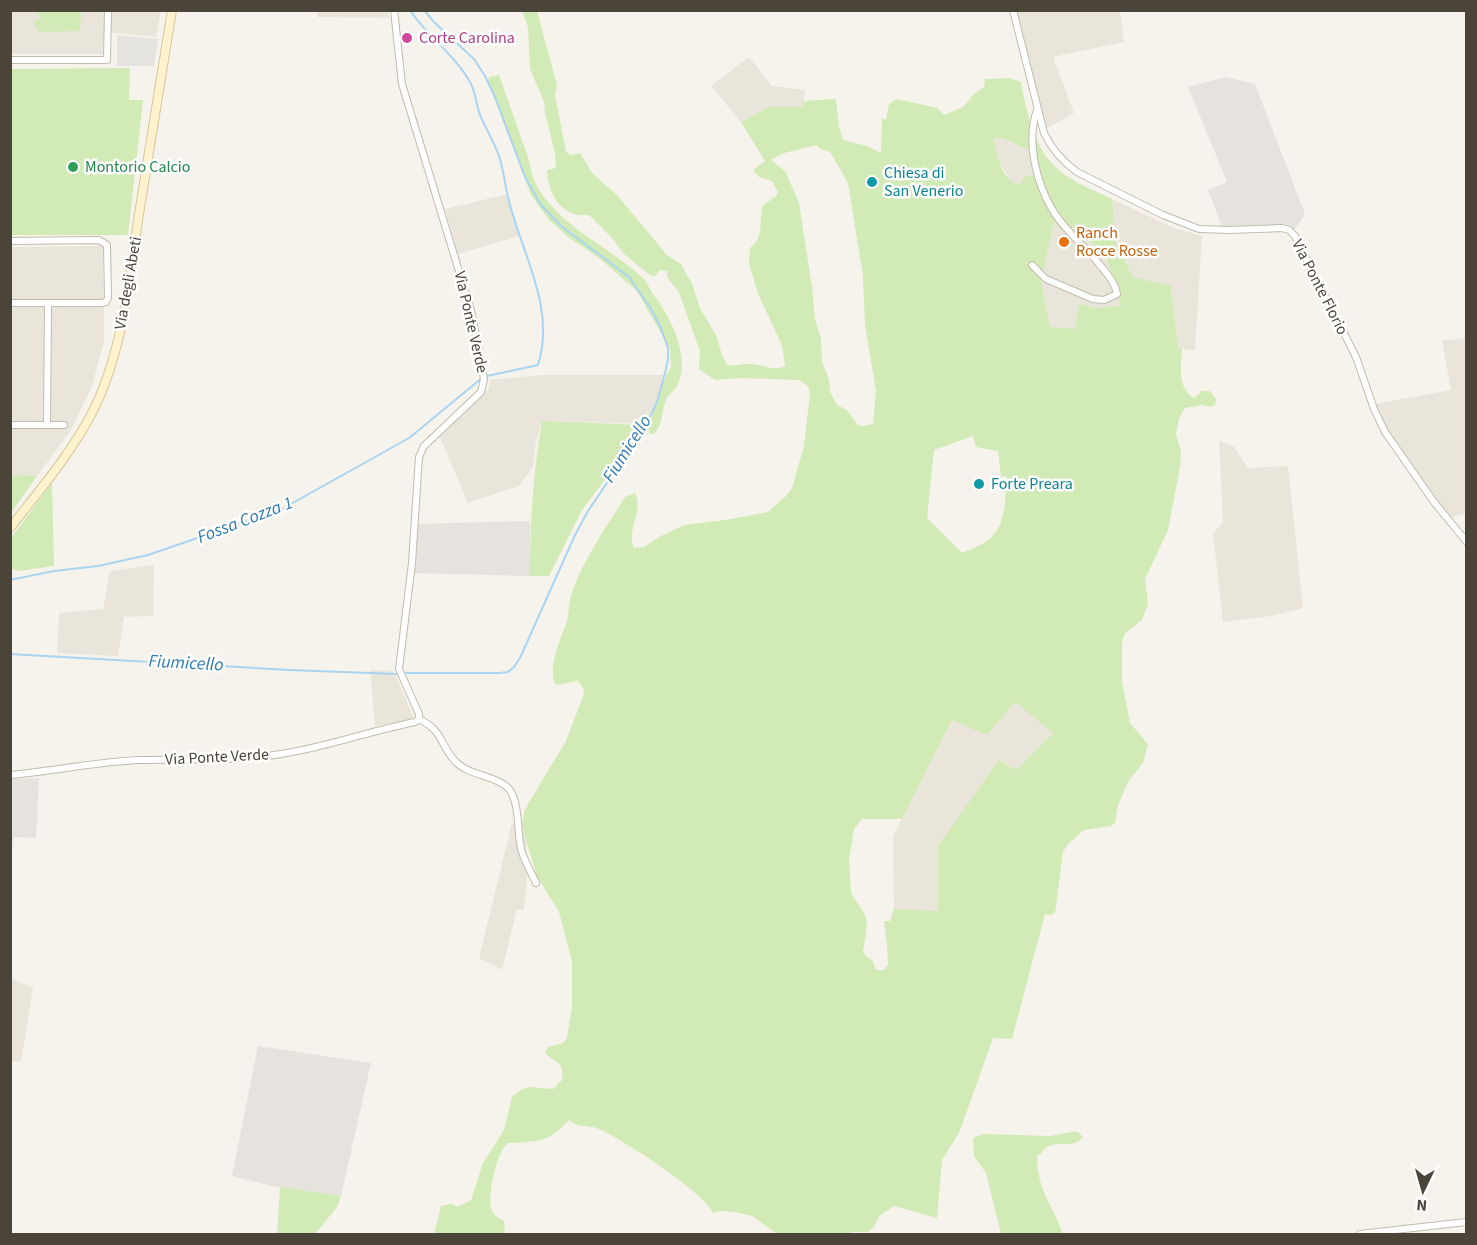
<svg xmlns="http://www.w3.org/2000/svg" width="1477" height="1245" viewBox="0 0 1477 1245" font-family="'Source Sans 3',sans-serif">
<rect width="100%" height="100%" fill="#f6f3ec"/>
<g fill="#eae5da">
<path d="M388 10 389 18 317 17 318 11Z"/>
<path d="M11 11H161L156 37 105 32 104 54H11Z"/>
<path d="M1016 11H1120L1124 42 1053 57 1074 113 1044 130Z"/>
<path d="M749 57 772 86 805 90 803 107H769L741 122 711 86Z"/>
<path d="M999 138 1008 139 1026 149 1031 150 1033 177 1024 180 1020 184H1015L1010 180 999 161 993 140Z"/>
<path d="M508 194 519 236 458 254 445 209Z"/>
<path d="M1112 199 1174 228 1202 236 1195 350 1178 349 1171 286 1133 277 1116 243Z"/>
<path d="M1054 222 1074 228 1106 255 1121 306 1095 308 1079 305 1075 330 1050 327 1041 280Z"/>
<path d="M103 246 104 341 92 386 71 430 37 476 11 475V247Z"/>
<path d="M1466 338V513L1449 518 1388 433 1374 404 1451 390 1442 341Z"/>
<path d="M542 375H666L649 424 542 421 536 441 533 466 519 486 468 503 439 435 460 418 489 389 490 380Z"/>
<path d="M1219 440 1234 447 1248 468 1288 466 1303 608 1271 616 1223 622 1213 533 1223 522Z"/>
<path d="M154 565 153 616 124 617 118 656 57 653 59 613 103 609 110 571Z"/>
<path d="M370 670 394 671 414 719 375 726Z"/>
<path d="M1015 702 1054 732 1016 770 1000 760 938 911 894 909 893 836 952 720Z"/>
<path d="M512 823 522 825 526 839 527 879 524 910 517 909 502 970 479 958Z"/>
<path d="M10 978 33 988 21 1061 11 1062Z"/>
</g>
<g fill="#e6e2dd">
<path d="M1226 77 1255 84 1305 214 1293 232 1279 226 1222 227 1208 190 1227 182 1188 87Z"/>
<path d="M530 521V576L413 573 418 524Z"/>
<path d="M39 778 36 838 14 837 11 853V779Z"/>
<path d="M258 1046 371 1063 341 1196 276 1187 232 1176Z"/>
</g>
<g fill="#d2eab5" fill-rule="evenodd">
<path d="M35 11H81L80 31 40 32 33 24 41 17Z"/>
<path d="M522 11H537L557 85 555 95 566 152 571 155 580 153 593 174 617 195 667 255 681 264 692 284 700 308 716 335 722 355 727 365C737 367 742 363 752 364 763 365 773 372 785 366L782 345 758 294 749 263 750 248 757 241 760 232 762 206 776 196 778 192 772 181 759 177 753 170 765 161 741 122 769 107H802L803 101 836 99 839 127 843 140 867 146 881 153 882 118 886 120 889 104 897 99 937 108 944 115 963 107 974 94 984 87 985 79 1009 78 1021 82C1026 108 1032 139 1049 160 1064 179 1091 189 1112 199L1116 243 1133 277 1171 286 1178 348 1182 349C1181 365 1177 389 1194 398L1202 391H1210L1216 399 1215 405 1211 407 1202 405 1185 408 1179 418 1176 435 1181 451 1180 467 1168 530 1145 579 1148 604 1142 620 1129 630 1124 635 1122 644V682L1130 723 1148 744 1143 763 1129 780 1118 805 1115 823 1111 826 1084 830 1068 844 1063 852 1055 913 1050 915 1045 914 1012 1039 993 1038 959 1133 942 1160 937 1218 894 1206 879 1216 874 1227 868 1232H853L846 1234H777L752 1216 736 1212 721 1211 713 1213C703 1191 623 1140 599 1129 588 1124 579 1129 569 1120 547 1144 538 1141 508 1143 496 1153 488 1192 491 1208 492 1215 499 1218 504 1221L505 1234H434L441 1206 451 1204 458 1207 471 1200 483 1163 504 1130 512 1097 522 1089 531 1087 553 1089 562 1080C565 1060 554 1064 545 1052L548 1047 563 1043 567 1038 572 1007V961L559 912 537 876 528 847 522 825 524 813 528 804 566 741 584 694 583 688 578 681 556 685C547 671 559 642 565 627 569 619 568 609 570 600 579 565 606 528 625 497L635 493C644 513 626 528 634 548L644 547 659 537 684 525 725 520 768 512 786 496 792 488 804 446 810 393 808 386 799 380 738 378 715 380 699 369 700 351 679 292 667 277V271L660 270 655 276 650 275 625 255 612 238 589 215C561 218 548 194 547 170L556 168 555 154 545 112 544 102 530 69 528 27ZM999 138C1011 139 1019 148 1031 150L1033 176H1025L1020 184C1002 183 997 154 994 140ZM817 145 820 149 830 152 848 183 863 276 865 325 876 391 873 424 863 426 858 425 847 410 837 405 830 392 829 379 822 362 821 338 815 320 812 287 799 203 785 171 771 160 784 153ZM1054 222 1074 228 1106 255 1121 306 1095 308 1079 304 1075 329 1050 327 1041 280ZM973 436 976 447 998 451 1001 477 1007 476C1005 497 1007 526 988 540 981 546 970 549 962 553L927 518 934 450ZM1015 702 1053 733 1016 770 999 760 938 846V911L894 909 890 921H884L887 944 888 965 884 970H876L872 960 867 957 863 952 867 925 865 915 851 893 849 860 854 829 862 819H902L952 720 987 735Z"/>
<path d="M130 68 129 100H143L128 235H11V69Z"/>
<path d="M499 75 529 160C535 216 606 243 643 278 647 282 649 288 652 293 670 315 692 358 677 386 675 390 671 393 668 396 661 407 664 425 654 434H650L648 428 666 375 671 368 670 349 637 291 599 258 568 237 549 220 531 195 488 82 489 77Z"/>
<path d="M542 421 646 425 582 510 549 576H530C530 524 533 473 542 421Z"/>
<path d="M11 475 37 476 11 513 10 475Z"/>
<path d="M52 483 54 566 19 571 11 568V538Z"/>
<path d="M1072 1132H1078L1083 1137C1072 1152 1051 1135 1041 1154L1037 1155C1037 1191 1052 1203 1063 1234H1001L986 1173 974 1156 973 1138 983 1134 1050 1136Z"/>
<path d="M280 1187 341 1196 337 1207 315 1234H277Z"/>
</g>
<path fill="#e5e3e0" d="M117 35 158 39 154 66H117Z"/>
<g fill="none" stroke-linecap="round" stroke-linejoin="round">
<g stroke="#a9d4f2" stroke-width="2">
<path d="M410 10C428 38 456 55 471 84 476 94 476 105 480 115 486 129 494 142 499 156 504 171 505 187 509 201 522 254 556 308 538 365L487 376"/>
<path d="M10 580 54 571 98 566 148 555 282 509 409 438 482 378"/>
<path d="M10 654 289 670 397 674"/>
<path d="M406 673H499L508 672 514 667 520 658 575 535 588 511 648 422 657 402 665 373 668 359V348L660 326 651 309 629 277 561 226 541 205 525 177 495 97 485 76 474 59 434 22 424 10"/>
</g>
<defs>
<g id="street">
<path d="M394 10 402 84 472 314 484 379 481 392 424 446 419 457 412 563 399 669 419 714V719"/>
<path d="M1013 10 1044 133C1052 150 1062 161 1077 172L1163 215 1199 229 1230 230 1282 228 1289 230 1295 236 1356 357 1374 409 1385 432 1434 502 1466 541"/>
<path d="M10 60H107L108 10"/>
<path d="M10 241 99 240 107 245 108 298 106 302 102 303H10"/>
<path d="M1032 265 1046 279 1093 299 1104 300 1117 294C1115 281 1103 269 1095 259 1081 243 1062 227 1052 209 1036 182 1026 141 1037 110"/>
<path d="M10 425H64"/>
<path d="M47 425 48 303"/>
<path d="M10 775C53 771 96 762 138 760 181 759 224 761 267 756 318 750 365 732 415 722L419 719C443 731 439 742 454 760 468 776 492 774 507 787 520 798 517 832 521 849 524 860 531 872 536 883"/>
<path d="M1360 1234 1466 1222"/>
</g>
<path id="secondary" d="M10 528C39 491 70 455 92 413 123 352 129 281 139 214 150 146 161 78 172 10"/>
</defs>
<use href="#street" stroke="#c2bbae" stroke-width="8"/>
<use href="#secondary" stroke="#d6c79b" stroke-width="10"/>
<use href="#street" stroke="#fff" stroke-width="6"/>
<use href="#secondary" stroke="#fff3cd" stroke-width="8"/>
</g>
<circle fill="#d1479c" stroke="#fff" stroke-width="2" cx="407" cy="38" r="6"/>
<circle fill="#2e9e5b" stroke="#fff" stroke-width="2" cx="73" cy="167" r="6"/>
<g fill="#0f9aa8" stroke="#fff" stroke-width="2">
<circle cx="872" cy="182" r="6"/>
<circle cx="979" cy="484" r="6"/>
</g>
<circle fill="#e8710a" stroke="#fff" stroke-width="2" cx="1064" cy="242" r="6"/>
<g text-anchor="middle" dominant-baseline="central" stroke-width="5" stroke-linejoin="round" paint-order="stroke">
<g font-size="16" fill="#b23c85" stroke="#fff" text-anchor="start">
<text x="419" y="38">Corte Carolina</text>
</g>
<g font-size="16" fill="#27864d" stroke="#fff" text-anchor="start">
<text x="85" y="167">Montorio Calcio</text>
</g>
<g font-size="16" fill="#0d838f" stroke="#fff" text-anchor="start">
<text x="884" y="173">Chiesa di<tspan x="884" dy="18">San Venerio</tspan></text>
<text x="991" y="484">Forte Preara</text>
</g>
<g font-size="16" fill="#c56008" stroke="#fff" text-anchor="start">
<text x="1076" y="233">Ranch<tspan x="1076" dy="18">Rocce Rosse</tspan></text>
</g>
<g font-size="16" fill="#4b4439" stroke="#fff">
<text transform="translate(128 283) rotate(-80)">Via degli Abeti</text>
<text transform="translate(1320 287) rotate(63)">Via Ponte Florio</text>
<text transform="translate(471 322) rotate(77)">Via Ponte Verde</text>
<text transform="translate(217 757) rotate(-3)">Via Ponte Verde</text>
</g>
<g font-size="18" font-style="italic" fill="#2e7ab2" stroke="#fff">
<text transform="translate(627 449) rotate(-58)">Fiumicello</text>
<text transform="translate(245 520) rotate(-21)">Fossa Cozza 1</text>
<text transform="translate(186 663) rotate(3)">Fiumicello</text>
</g>
</g>
<rect width="1477" height="1245" fill="none" stroke="#4b4439" stroke-width="24"/>
<g transform="translate(1423 1191) rotate(185)" stroke="#ffffff" stroke-width="4.5" paint-order="stroke">
<path d="M0-4.5L10 22L0 15L-10 22Z" fill="#4b4439"/>
<text y="-9" font-size="16" font-weight="bold" text-anchor="middle" fill="#4b4439">N</text>
</g>
</svg>
